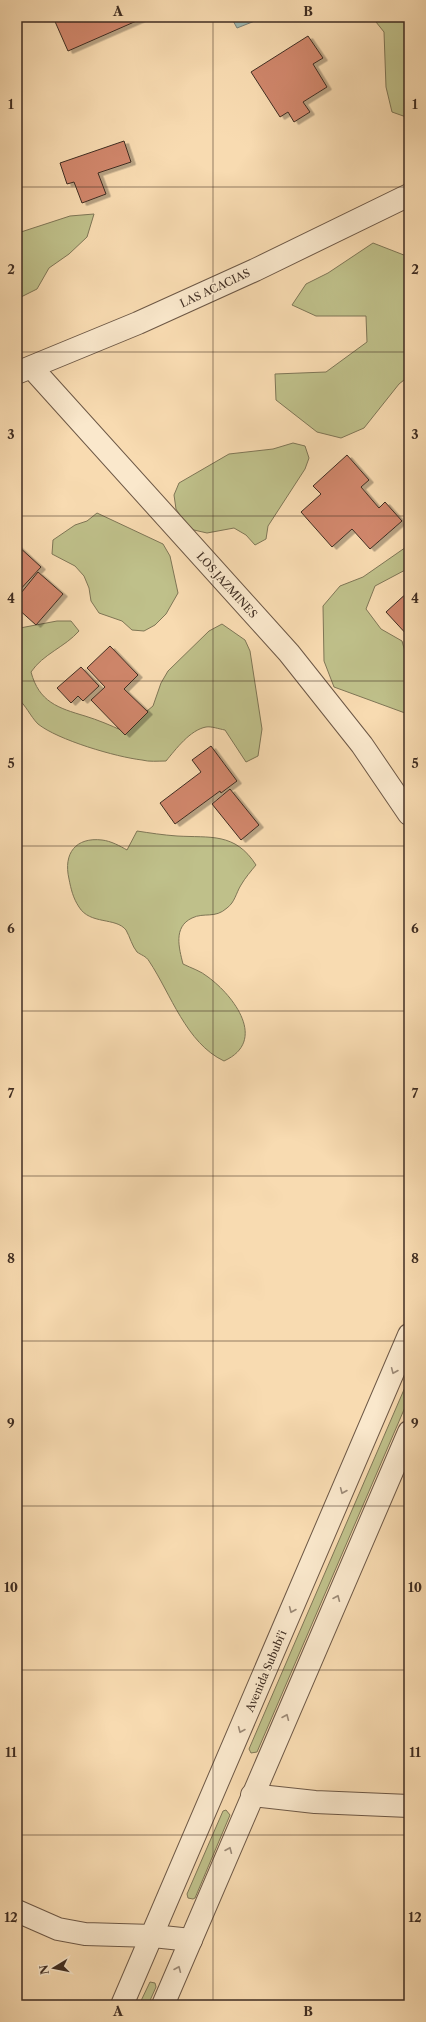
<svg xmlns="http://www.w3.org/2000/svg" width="426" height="2022" viewBox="0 0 426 2022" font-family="'Libre Caslon Text',serif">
<defs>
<filter id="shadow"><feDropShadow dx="4.5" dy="2.5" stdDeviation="0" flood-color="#0004"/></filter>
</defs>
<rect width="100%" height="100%" fill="#f8dbb1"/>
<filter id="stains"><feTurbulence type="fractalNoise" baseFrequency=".005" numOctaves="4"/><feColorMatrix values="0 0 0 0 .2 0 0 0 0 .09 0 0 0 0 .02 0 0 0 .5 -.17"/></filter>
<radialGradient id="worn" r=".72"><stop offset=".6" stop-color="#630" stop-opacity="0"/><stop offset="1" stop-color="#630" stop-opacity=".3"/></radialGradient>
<g fill="#bfc08a" stroke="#7f7656">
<path d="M372 17H409V118L392 112 386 87 384 32Z"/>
<path d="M18 179 21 232 70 216 94 214 87 237 69 254 49 268 37 289 17 299Z"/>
<path d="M373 243 409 257V376L399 384 364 428 341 438 317 432 276 400 275 374 326 372 367 342 366 316H316L292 305 306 284 328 273Z"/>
<path d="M293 443 305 446 309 458 305 469 268 526 266 539 255 545 246 535 234 528 207 533 194 530 184 521 176 509 174 495 179 483 229 454 273 449Z"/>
<path d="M97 513 163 544 170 556 178 593 166 614 155 625 144 631 132 630 122 621 99 613 91 601 89 588 84 576 75 566 52 554 53 540 75 525 87 521Z"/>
<path d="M409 545V568L375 586 366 609 381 629 402 641 409 666 405 691 409 695V772L406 766 405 713 334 687 324 661 323 606 340 586 363 577Z"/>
<path d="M57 621H71L79 631C65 647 43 654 31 672 39 702 58 708 85 716 98 720 110 725 123 731L153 706 161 683 168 671 209 631 222 624 245 640 250 651 262 729 258 756 246 762 225 730C219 729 211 726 206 727 190 730 176 749 166 761 158 761 149 762 142 760 116 757 58 740 38 724 30 716 26 705 17 698V625L20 628Z"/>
<path d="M137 831C150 833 163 835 177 836 210 838 235 832 256 865 251 871 245 878 241 885 236 893 235 902 227 908 215 919 204 912 192 918 173 927 179 948 183 964 191 968 201 971 208 977 234 996 268 1041 224 1061 186 1043 171 994 149 961 146 956 141 955 137 952 132 946 130 937 126 930 116 917 90 925 79 907 73 898 71 889 69 879 63 853 76 837 102 840 111 841 120 846 127 850Z"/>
<path d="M409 1378V1398L257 1752 251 1753 249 1749Z"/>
<path d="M226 1810 230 1815 195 1898 193 1899 188 1898 187 1894 223 1811Z"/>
<path d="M150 1982 155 1983 156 1987 148 2005H139Z"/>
</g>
<path fill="#9fb9b3" stroke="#798179" d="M231 17H265L237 28Z"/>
<g fill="#d1876c" stroke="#3f2d22" filter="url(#shadow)">
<path d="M53 17H140L141 19 68 51Z"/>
<path d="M308 36 323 58 313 64 327 87 303 102 310 112 294 122 288 112 280 117 251 72Z"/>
<path d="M124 141 131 162 98 173 106 194 82 203 74 182 67 184 60 163Z"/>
<path d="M347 455 369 480 361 487 379 508 385 502 402 521 370 549 352 529 332 547 301 512 321 494 313 486Z"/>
<path d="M17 545 41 567 17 593Z"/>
<path d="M38 572 63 594 36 625 17 608V598Z"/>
<path d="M409 591V637L386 612Z"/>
<path d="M110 646 138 675 124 689 148 712 125 735 91 700 105 687 87 668Z"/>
<path d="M81 667 99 686 83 701 78 696 71 703 57 688Z"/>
<path d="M211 746 237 781 221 793 220 791 175 824 160 803 201 772 192 760Z"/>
<path d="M230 789 259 825 241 840 212 804Z"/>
</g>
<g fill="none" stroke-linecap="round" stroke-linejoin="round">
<defs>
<g id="minor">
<path d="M32 368 289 653 362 745 409 814"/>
<path d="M19 372 138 323 255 270 409 195"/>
<path d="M252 1795 315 1802 409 1806"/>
<path d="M17 1911 58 1929 85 1934 153 1936 191 1940"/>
<path d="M122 2005 409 1335"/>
<path d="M163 2005 409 1432"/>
</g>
</defs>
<use href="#minor" stroke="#6d5846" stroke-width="24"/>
<use href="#minor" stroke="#fae8cc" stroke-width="22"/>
</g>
<defs><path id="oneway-chevron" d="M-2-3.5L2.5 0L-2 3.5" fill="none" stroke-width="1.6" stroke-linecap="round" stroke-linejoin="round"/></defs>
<g stroke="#9c8a77">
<use href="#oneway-chevron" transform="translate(394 1371) rotate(113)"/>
<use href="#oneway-chevron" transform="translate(343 1491) rotate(113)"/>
<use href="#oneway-chevron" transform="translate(337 1598) rotate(-67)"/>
<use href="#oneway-chevron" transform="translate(292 1610) rotate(113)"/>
<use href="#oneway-chevron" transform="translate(286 1717) rotate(-67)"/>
<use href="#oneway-chevron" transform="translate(241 1730) rotate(113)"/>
<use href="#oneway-chevron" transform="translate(229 1850) rotate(-67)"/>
<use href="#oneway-chevron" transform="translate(178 1969) rotate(-67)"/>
</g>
<path fill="none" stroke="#3f2d22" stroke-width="1" stroke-opacity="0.55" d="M213 17V2005M17 187H409M17 352H409M17 516H409M17 681H409M17 846H409M17 1011H409M17 1176H409M17 1341H409M17 1506H409M17 1670H409M17 1835H409"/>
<g text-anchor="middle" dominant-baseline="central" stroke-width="3" stroke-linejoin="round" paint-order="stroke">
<g font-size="11" fill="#3f2d22" stroke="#fae8cc">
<text transform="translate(215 288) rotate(-25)">LAS ACACIAS</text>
<text transform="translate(227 585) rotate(48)">LOS JAZMINES</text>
<text transform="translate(266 1671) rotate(-67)">Avenida Sububi'i</text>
</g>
</g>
<rect width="426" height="2022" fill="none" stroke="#f8dbb1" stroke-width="44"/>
<g transform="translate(54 1968) rotate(260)" stroke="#fae8cc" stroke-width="3" paint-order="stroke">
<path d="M0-3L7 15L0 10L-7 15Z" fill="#3f2d22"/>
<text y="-6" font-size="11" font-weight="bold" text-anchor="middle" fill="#3f2d22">N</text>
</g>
<rect x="22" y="22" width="382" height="1978" fill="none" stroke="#3f2d22" stroke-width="1.5"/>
<g font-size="13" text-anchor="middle" font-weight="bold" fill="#3f2d22">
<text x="118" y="16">A</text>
<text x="308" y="16">B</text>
<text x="11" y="109">1</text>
<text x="415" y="109">1</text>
<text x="11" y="274">2</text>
<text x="415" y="274">2</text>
<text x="11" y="439">3</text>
<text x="415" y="439">3</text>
<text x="11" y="603">4</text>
<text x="415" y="603">4</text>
<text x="11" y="768">5</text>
<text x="415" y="768">5</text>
<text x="11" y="933">6</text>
<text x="415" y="933">6</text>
<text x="11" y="1098">7</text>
<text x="415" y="1098">7</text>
<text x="11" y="1263">8</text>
<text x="415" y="1263">8</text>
<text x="11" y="1428">9</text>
<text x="415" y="1428">9</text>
<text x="11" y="1592">10</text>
<text x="415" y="1592">10</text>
<text x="11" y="1757">11</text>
<text x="415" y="1757">11</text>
<text x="11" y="1922">12</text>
<text x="415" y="1922">12</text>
<text x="118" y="2016">A</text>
<text x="308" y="2016">B</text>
</g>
<rect width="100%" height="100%" filter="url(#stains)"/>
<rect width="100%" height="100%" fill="url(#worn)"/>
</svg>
